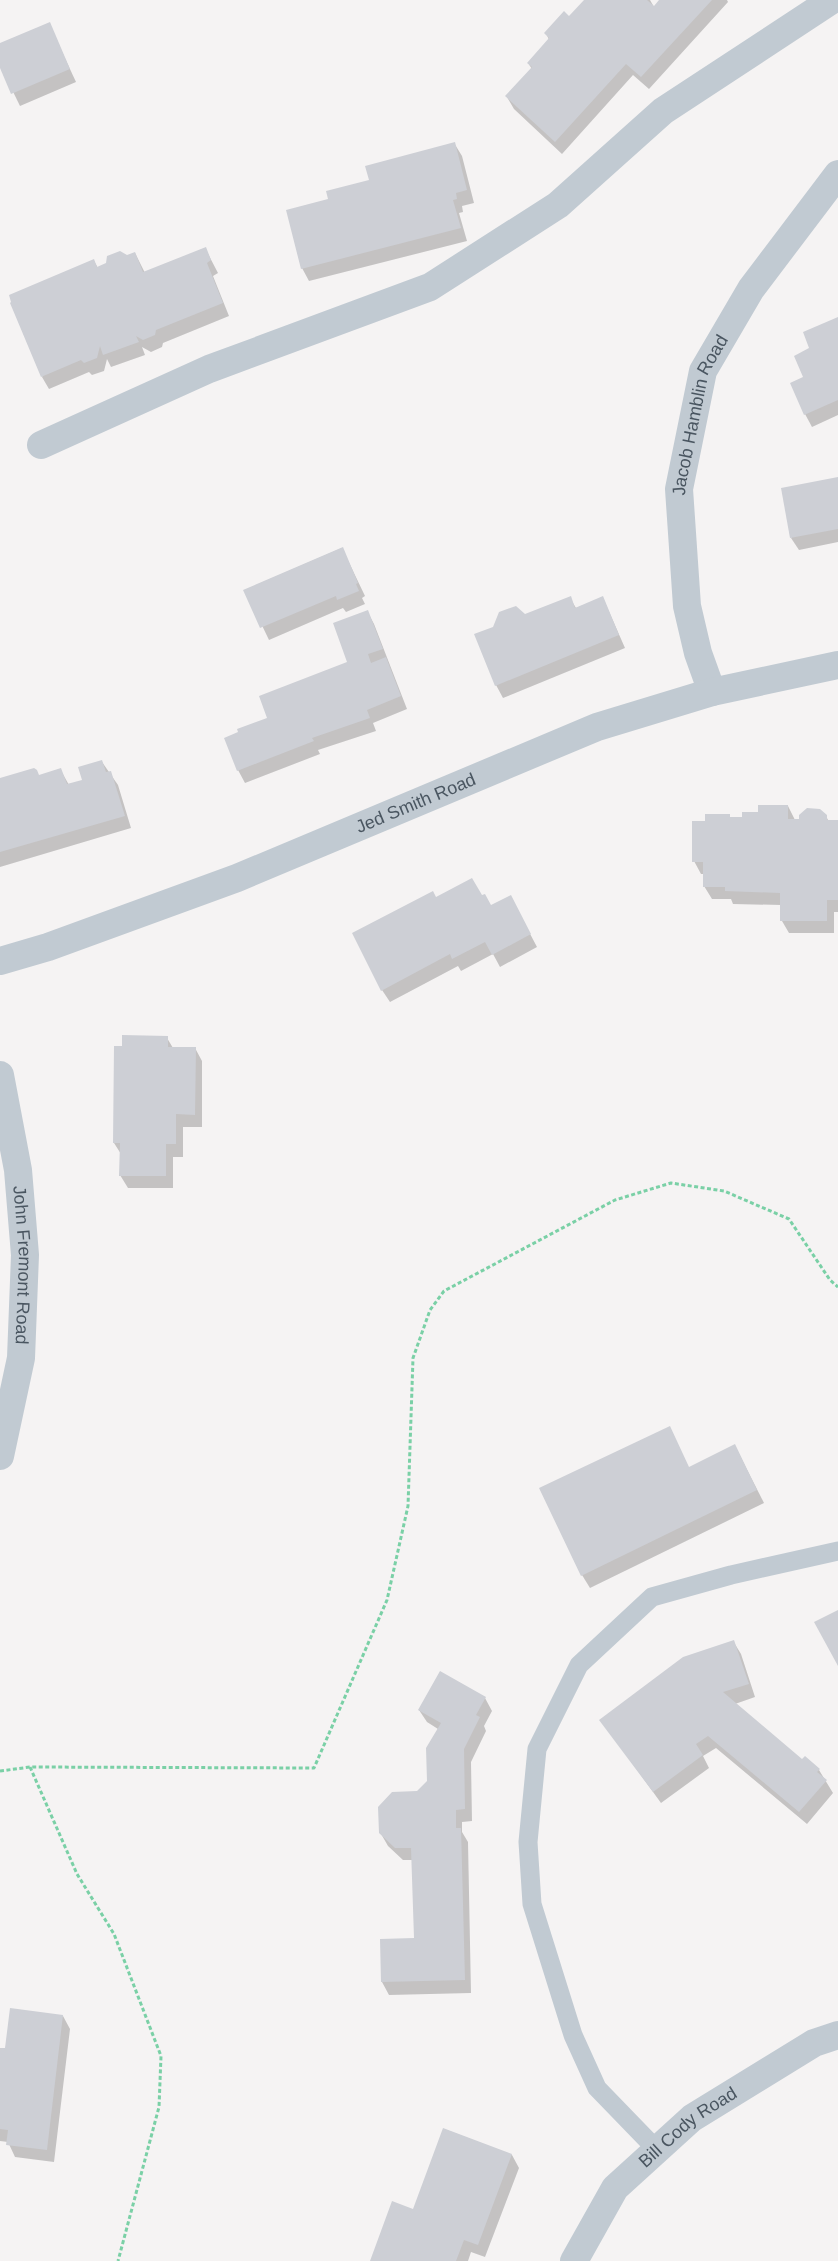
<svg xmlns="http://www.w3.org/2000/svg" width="838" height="2261" viewBox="0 0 838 2261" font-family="Arial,sans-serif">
<rect width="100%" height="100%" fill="#f5f3f3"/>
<g fill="#0003">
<path d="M585 0H650L654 7 661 0H727L728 2 649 89 633 75 562 154 514 109 507 97 532 69 528 63 549 40 546 33 569 18Z"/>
<path d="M49 24 76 82 20 106 0 65V45Z"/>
<path d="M454 143 462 156 474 203 462 206 463 212 459 213 467 241 309 281 302 268 329 200Z"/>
<path d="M205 248 218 273 213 276 229 316 163 343 162 347 151 352 142 347 145 355 111 367 107 359 104 371 92 375 89 372 49 389 42 377 94 261 98 268 135 253 145 273Z"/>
<path d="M838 318V415L812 427 805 414V378L811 349Z"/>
<path d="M838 479V542L799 550 791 538Z"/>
<path d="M342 548 365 596 362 598 365 604 346 612 343 608 269 640 245 590Z"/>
<path d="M570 598 576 608 603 598 625 648 503 698 496 685 525 615Z"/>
<path d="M367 611 374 624 407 709 373 723 376 731 318 750 320 754 245 783 238 770 269 718 349 663Z"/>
<path d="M102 762 118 785 131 828 0 867V780L39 776 60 769 69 785 84 781Z"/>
<path d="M788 806 795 820 826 816 829 822H838V912H834V933H789L782 921 781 905 733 904 731 899H712L704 886V874H701L694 861 706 822 729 815 731 819H743Z"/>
<path d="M482 897 491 907 517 909 537 947 500 967 493 954 461 971 458 966 390 1002 382 990 436 898Z"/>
<path d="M167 1038 173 1048H195L202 1061V1127H183V1157H173V1188H128L120 1175 121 1154 114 1143Z"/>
<path d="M735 1446 764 1503 590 1588 582 1575 689 1468Z"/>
<path d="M733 1641 741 1654 755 1697 735 1704 802 1761 819 1770 833 1793 807 1824 716 1748 703 1756 709 1768 661 1803 601 1720Z"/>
<path d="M485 1698 492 1711 484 1726 486 1731 471 1762 472 1821 462 1822V1832L468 1842 471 1993 389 1995 382 1982 381 1940 415 1939 413 1860H403L388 1846 380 1832 428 1781 438 1729 427 1722 419 1710Z"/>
<path d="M63 2016 70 2029 54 2162 15 2157 8 2142 0 2141V2049L6 2050Z"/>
<path d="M444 2129 512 2155 519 2168 485 2257 471 2252 468 2261H371L414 2210Z"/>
</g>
<g fill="#cdcfd5">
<path d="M584 0H647L654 6 659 0H712L641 77 626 64 555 142 505 96 532 67 527 63 549 38 544 33 564 11 569 16Z"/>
<path d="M50 22 70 69 11 94 0 68V43Z"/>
<path d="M455 142 467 190 456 193 457 199 453 200 461 228 301 269 286 210 328 199 326 191 369 180 365 166Z"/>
<path d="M206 247 211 260 207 263 223 303 156 330 155 335 143 340 136 336 139 342 103 355 100 346 97 358 84 363 81 360 41 377 10 303 11 302 9 295 94 259 97 267 106 263 107 256 120 251 127 255 135 252 143 272Z"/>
<path d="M838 317V400L804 415 790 383 803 377 794 356 809 348 803 332Z"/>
<path d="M838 477V529L790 538 781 488Z"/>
<path d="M343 547 358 583 356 584 359 591 337 600 336 596 260 628 243 590Z"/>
<path d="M571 596 575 608 603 596 619 635 495 686 474 634 493 627 499 612 516 606 525 614Z"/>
<path d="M368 610 383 649 368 654 371 663 386 657 401 696 367 710 370 718 312 738 314 741 237 771 224 738 238 732 237 729 267 718 259 696 347 662 333 623Z"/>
<path d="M102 760 106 772 111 771 125 816 0 852V778L34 768 37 770 39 775 61 768 67 784 82 780 78 767Z"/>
<path d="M758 805H788V819H799V815L807 808 820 809 827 815V820H838V900H827V921H780V893L725 891V887H703V862H692V821H705V814H730V817H742V812H758Z"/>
<path d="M472 878 482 895 485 894 491 905 511 895 531 934 492 955 485 942 452 959 450 954 381 991 352 933 433 891 436 897Z"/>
<path d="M122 1035 168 1036V1047H196L195 1115 176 1114V1144H166V1176H119L120 1143H113L114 1046H122Z"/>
<path d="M670 1426 689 1467 735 1444 757 1490 581 1576 539 1488Z"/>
<path d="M838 1610V1666L814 1622Z"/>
<path d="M734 1640 749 1684 723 1692 802 1759 805 1756 820 1769 817 1772 827 1780 799 1812 708 1736 696 1744 703 1755 653 1792 599 1720 683 1657Z"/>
<path d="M440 1671 486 1697 476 1715 480 1717 464 1749 465 1809 456 1810V1828H461L465 1980 381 1982 380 1939 414 1938 411 1848H395L379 1833 378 1807 392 1792 417 1791 427 1781 426 1748 441 1723 418 1710Z"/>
<path d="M10 2008 63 2015 47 2150 6 2145 8 2130 0 2129V2048H5Z"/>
<path d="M443 2128 512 2154 478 2245 464 2240 456 2261H370L392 2201 413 2209Z"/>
</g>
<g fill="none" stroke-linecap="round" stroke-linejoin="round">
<g stroke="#7ad0a6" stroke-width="3" stroke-dasharray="4 2.5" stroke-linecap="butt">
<path d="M30 1767 77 1874 114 1934 161 2056 159 2107 118 2261"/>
<path d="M0 1771 30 1767 314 1768 387 1600 408 1506 413 1358 430 1310 444 1291 615 1200 671 1183 724 1191 789 1219 830 1280 838 1287"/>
</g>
<path stroke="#c1cad2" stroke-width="19" d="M657 2150 597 2088 573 2035 532 1904 528 1842 537 1749 579 1665 652 1597 731 1575 838 1551"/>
<g stroke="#c1cad2" stroke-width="28">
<path d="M41 445 209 369 430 287 558 205 663 111 832 0"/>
<path id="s1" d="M712 692 698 653 687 606 679 489 703 371 751 289 838 174"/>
<path id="s2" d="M0 961 48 947 237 878 597 727 712 692 838 665"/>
<path id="s3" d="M0 1075 18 1170 25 1255 21 1358 0 1456"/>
<path id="s4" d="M574 2261 615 2188 692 2118 814 2043 838 2035"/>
</g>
</g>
<g text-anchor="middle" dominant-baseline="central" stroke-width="5" stroke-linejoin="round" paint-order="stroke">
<g font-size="18" fill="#4a5661" stroke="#fff">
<text stroke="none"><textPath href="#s1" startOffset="284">Jacob Hamblin Road</textPath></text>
<text stroke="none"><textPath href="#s2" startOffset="445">Jed Smith Road</textPath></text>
<text stroke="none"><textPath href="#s3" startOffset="192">John Fremont Road</textPath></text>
<text stroke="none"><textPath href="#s4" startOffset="179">Bill Cody Road</textPath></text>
</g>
</g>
</svg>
